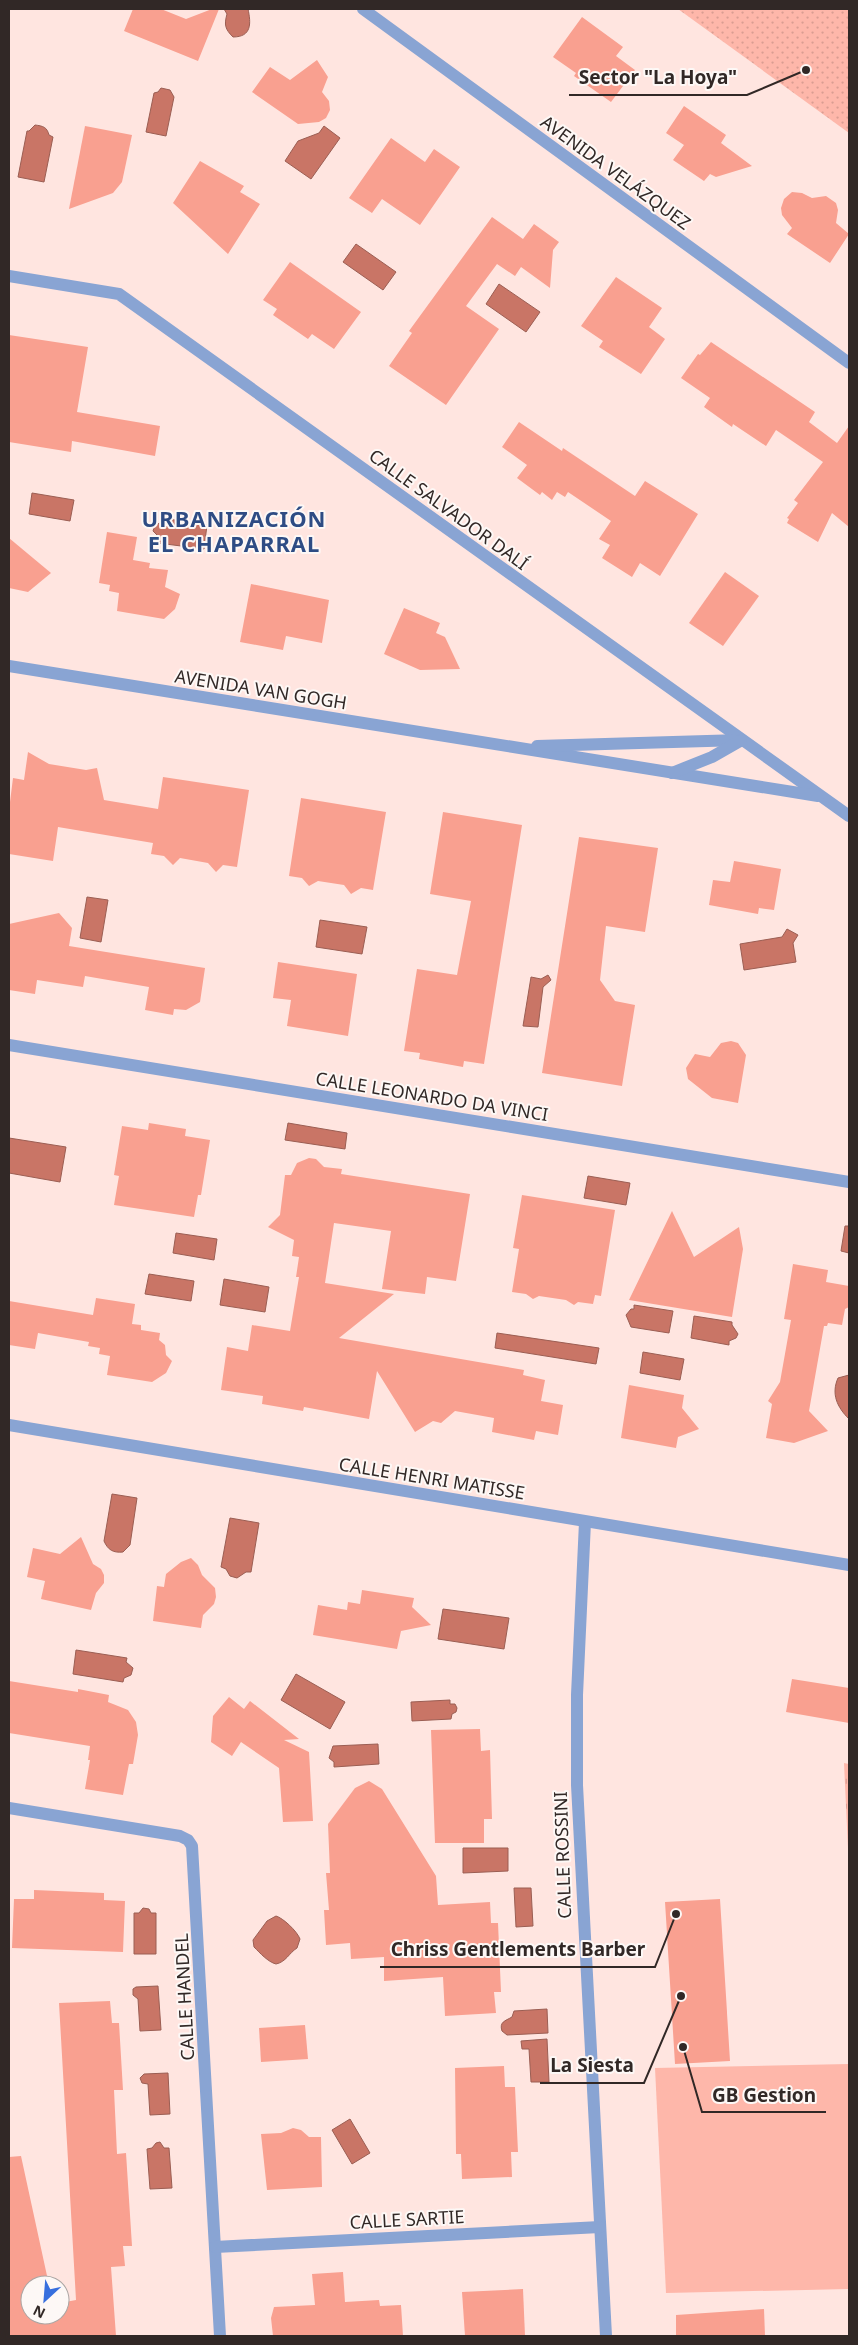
<svg xmlns="http://www.w3.org/2000/svg" width="858" height="2345" viewBox="0 0 858 2345" font-family="'Noto Sans',sans-serif">
<defs>
<pattern id="grass-dots" width="8" height="8" patternUnits="userSpaceOnUse" patternTransform="scale(1.25)"><rect width="8" height="8" fill="#feb7aa"/><path d="M2 2h.1M6 6h.1" fill="none" stroke="#da9d92" stroke-width="1.8" stroke-linecap="round"/></pattern>
<pattern id="park-tufts" width="24" height="20" patternUnits="userSpaceOnUse" patternTransform="scale(1.25)"><rect width="24" height="20" fill="#feb7aa"/><path d="M3 7l-1-3M5 7V3M7 7l1-3M15 17l-1-3M17 17v-4M19 17l1-3" fill="none" stroke="#da9d92"/></pattern>
</defs>
<rect width="100%" height="100%" fill="#ffe5e0"/>
<path fill="url(#grass-dots)" d="M678 9H849V133Z"/>
<path fill="url(#park-tufts)" d="M844 1763 849 1764V1870Z"/>
<path fill="#feb7aa" d="M849 2064V2289L666 2293 655 2068Z"/>
<g fill="#c97566" stroke="#9b5e53">
<path d="M224 9H248C251 23 252 37 233 37 225 29 224 25 227 14Z"/>
<path d="M161 88 170 90 174 97 166 136 146 132 154 93 158 92Z"/>
<path d="M35 125C43 126 47 127 49 135L53 137 44 182 18 177 27 131H29Z"/>
<path d="M324 126 340 138 311 179 285 161 298 141 319 133Z"/>
<path d="M356 244 396 272 383 290 343 262Z"/>
<path d="M499 284 540 312 526 332 486 304Z"/>
<path d="M32 493 74 500 70 521 29 514Z"/>
<path d="M162 518 207 525 204 549 158 543 159 537 153 531 155 525 160 523Z"/>
<path d="M87 897 108 900 101 942 80 938Z"/>
<path d="M320 920 367 927 362 954 316 947Z"/>
<path d="M787 929 798 935 793 943 796 962 744 970 740 944 782 937Z"/>
<path d="M548 975 551 980 543 987 538 1027 523 1026 531 977 541 979Z"/>
<path d="M288 1123 347 1133 345 1149 285 1140Z"/>
<path d="M9 1138 66 1147 60 1182 9 1173Z"/>
<path d="M588 1176 630 1183 626 1205 584 1198Z"/>
<path d="M845 1226H849V1253L841 1251Z"/>
<path d="M176 1233 217 1239 214 1260 173 1253Z"/>
<path d="M149 1274 194 1281 191 1301 145 1294Z"/>
<path d="M224 1279 269 1287 265 1312 220 1305Z"/>
<path d="M634 1305 673 1311 669 1333 631 1327 626 1315 631 1309H634Z"/>
<path d="M694 1316 732 1322V1325L738 1334 736 1338 729 1341V1345L691 1338Z"/>
<path d="M497 1333 599 1348 596 1364 495 1348Z"/>
<path d="M643 1352 684 1359 680 1380 640 1373Z"/>
<path d="M849 1375V1419C837 1407 831 1394 838 1378Z"/>
<path d="M112 1494 137 1498 130 1545 123 1552C113 1553 108 1550 104 1541Z"/>
<path d="M230 1518 259 1523 251 1572H246L237 1578 230 1576 226 1569 221 1567Z"/>
<path d="M443 1609 509 1618 504 1649 438 1639Z"/>
<path d="M76 1650 127 1658 126 1662 133 1668 131 1675 124 1678 123 1682 73 1674Z"/>
<path d="M296 1674 345 1702 330 1729 281 1700Z"/>
<path d="M450 1700V1704H455L457 1708 456 1712 452 1714 451 1719 412 1721 411 1702Z"/>
<path d="M378 1744 379 1764 334 1767V1762L329 1758 333 1746Z"/>
<path d="M508 1848V1871L463 1873V1848Z"/>
<path d="M514 1888H531L533 1926 516 1927Z"/>
<path d="M143 1908 149 1909 151 1913H156V1954H134V1913H139Z"/>
<path d="M276 1916C283 1918 297 1931 300 1939L297 1948C289 1953 286 1962 276 1964 268 1962 260 1953 254 1947L253 1940 267 1921Z"/>
<path d="M158 1986 161 2030 140 2031 138 1999 133 1995V1989L136 1987Z"/>
<path d="M547 2009 548 2033 507 2035 502 2031C499 2022 505 2021 512 2017L514 2011Z"/>
<path d="M547 2039 549 2082H531L529 2049H522L521 2041Z"/>
<path d="M168 2073 170 2114 150 2115 148 2084 142 2083 140 2078 144 2074Z"/>
<path d="M350 2119 370 2153 352 2164 332 2130Z"/>
<path d="M160 2142 164 2148H169L172 2188 150 2189 147 2149 152 2148 156 2143Z"/>
</g>
<g fill="#f9a090">
<path d="M133 9H161L186 19 212 9H219L198 61 124 31Z"/>
<path d="M582 17 623 47 616 56 635 70 611 102 574 76 576 73 553 57Z"/>
<path d="M317 60 328 77 322 92 329 101 330 110 326 118 319 122 298 124 252 92 270 67 290 80Z"/>
<path d="M684 106 726 135 721 143 752 166 716 177 710 174 704 181 673 160 684 145 666 133Z"/>
<path d="M85 126 132 135 122 182 113 193 69 209Z"/>
<path d="M391 138 425 162 434 149 460 167 420 225 382 199 372 213 349 198Z"/>
<path d="M200 161 244 186 240 192 260 204 228 254 173 203Z"/>
<path d="M792 192 802 193 812 198 826 196 836 203 838 210 836 223 849 234 830 263 787 234 792 228 782 215 781 208 784 199Z"/>
<path d="M492 217 523 239 534 224 559 242 553 250 550 288 521 267 515 276 497 264 466 306 499 329 446 405 389 366 412 333 409 331Z"/>
<path d="M290 262 361 312 334 349 312 334 308 339 273 315 277 309 263 300Z"/>
<path d="M616 277 662 308 649 327 665 339 641 374 599 347 603 341 581 326Z"/>
<path d="M9 335 88 347 77 412 160 426 155 456 72 441 71 452 9 442Z"/>
<path d="M711 342 815 412 809 422 837 443 849 426V527L832 513 818 542 787 523 789 519 787 518 798 503 794 500 823 462 776 430 766 446 733 424 732 427 704 407 710 398 681 378 698 354 700 355Z"/>
<path d="M519 422 562 451 563 448 635 496 645 481 698 514 660 576 640 563 632 577 602 558 610 545 599 539 611 521 568 492 565 497 557 492 552 500 542 492 540 495 517 478 527 465 502 447Z"/>
<path d="M107 532 137 537 133 560 150 563 149 568 168 570 165 587 180 594 175 609 164 619 117 611 119 593 109 591 110 585 99 583Z"/>
<path d="M9 538 51 573 28 592 9 588Z"/>
<path d="M725 572 759 596 723 646 689 623Z"/>
<path d="M251 584 329 600 322 643 286 636 283 650 240 642Z"/>
<path d="M404 608 440 623 436 633 445 637 460 669 420 670 384 654Z"/>
<path d="M28 752 49 764 86 770 97 768 104 800 158 809 163 777 249 790 237 867 223 865 216 872 208 863 180 858 173 865 164 856 151 854 153 843 58 827 53 861 9 854V810L13 778 24 780Z"/>
<path d="M301 798 386 812 373 890 361 888 351 894 344 885 318 881 309 886 302 878 289 876Z"/>
<path d="M443 812 522 825 484 1064 464 1061 463 1067 419 1059 420 1053 404 1051 417 969 457 975 471 901 430 894Z"/>
<path d="M579 837 658 848 645 932 606 926 600 980 615 1001 635 1005 622 1086 542 1073Z"/>
<path d="M734 861 781 869 774 910 759 908 758 914 709 905 713 880 730 882Z"/>
<path d="M59 913 72 928 69 946 205 968 200 1002 186 1010 174 1009 173 1015 145 1010 149 987 85 976 83 987 37 980 35 994 9 990V924Z"/>
<path d="M278 962 357 974 348 1036 287 1026 291 1000 273 998Z"/>
<path d="M731 1041 738 1043 746 1055 738 1103 712 1098 688 1079 686 1068 695 1054 710 1057 721 1043Z"/>
<path d="M149 1123 186 1129 185 1136 210 1140 201 1195H198L194 1217 114 1205 119 1176 114 1175 122 1126 148 1130Z"/>
<path d="M309 1158 316 1159 324 1167 342 1169 341 1174 470 1194 456 1281 427 1277 425 1294 382 1289 391 1231 334 1223 325 1283 394 1294 339 1338 524 1370 523 1375 545 1380 541 1401 563 1405 558 1435 536 1431 534 1440 492 1432 494 1418 455 1411 441 1423 433 1421 415 1432 377 1371 369 1419 304 1407 303 1411 262 1404 263 1396 221 1390 227 1347 248 1351 252 1325 290 1331 299 1277H296L299 1257 292 1256 294 1240 268 1227 280 1215 285 1175H291L297 1163Z"/>
<path d="M522 1195 615 1210 601 1296 595 1295 593 1304 578 1302 574 1305 566 1300 539 1296 533 1299 526 1294 512 1292 519 1249 513 1248Z"/>
<path d="M672 1211 694 1257 739 1227 743 1249 732 1317 629 1300Z"/>
<path d="M793 1264 828 1270 826 1282 849 1286V1307L845 1309 842 1325 828 1323 827 1326H824L809 1411 828 1431 794 1443 766 1438 772 1404 768 1401 780 1382 791 1320 784 1319Z"/>
<path d="M96 1298 135 1304 132 1324 141 1325V1330L160 1333 159 1340 165 1345 166 1355 172 1361 166 1373 152 1382 107 1375 110 1356 99 1354 100 1348 88 1346 89 1342 38 1333 35 1349 9 1345V1301L93 1315Z"/>
<path d="M629 1385 684 1395 682 1408 699 1429 678 1437 676 1448 621 1438Z"/>
<path d="M81 1537 93 1564 101 1569 104 1575V1583L96 1593 91 1610 41 1599 45 1581 27 1577 33 1548 60 1554Z"/>
<path d="M191 1558 198 1565 202 1575 215 1588 216 1597 214 1604 203 1615 201 1628 153 1621 157 1586 164 1587 166 1574 181 1562Z"/>
<path d="M362 1590 414 1598 412 1607 431 1625 401 1631 397 1649 313 1635 318 1605 347 1610 348 1602 360 1604Z"/>
<path d="M792 1679 849 1688V1723L786 1712Z"/>
<path d="M9 1681 78 1692V1689L109 1695 108 1702 128 1710 136 1722 138 1735 133 1764H129L123 1795 85 1789 90 1760H88L90 1746 9 1733Z"/>
<path d="M229 1697 244 1709 250 1701 299 1739 284 1740 309 1752 313 1821 283 1822 279 1768 241 1742 232 1756 211 1742 213 1716Z"/>
<path d="M480 1729 481 1751 490 1750 492 1819H484V1843H435L431 1730Z"/>
<path d="M369 1781 382 1789 436 1876 438 1905 490 1902 491 1923H498L501 1992H494L496 2013 445 2016 443 1977 384 1981V1957L351 1959 350 1943 326 1945 324 1910H329L326 1873H330L328 1824 355 1788Z"/>
<path d="M34 1890 104 1893V1900L125 1901 123 1952 12 1948 14 1899H34Z"/>
<path d="M720 1899 730 2061 675 2064 665 1902Z"/>
<path d="M110 2001 112 2023H119L123 2090H114L117 2154 126 2153 132 2246H123L125 2266 111 2267 116 2336H9V2157L21 2156 49 2285H30V2315H60V2303L76 2300 59 2003Z"/>
<path d="M305 2025 308 2059 261 2062 259 2028Z"/>
<path d="M504 2066 505 2087H515L518 2152H511L512 2177 462 2179 461 2154H456L455 2068Z"/>
<path d="M293 2128 301 2130 309 2137H321L322 2187 267 2190 261 2134 281 2133Z"/>
<path d="M343 2272 345 2302 379 2300 380 2306 401 2305 403 2336H273L271 2318 274 2307 315 2305 312 2274Z"/>
<path d="M523 2289 525 2336H465L462 2292Z"/>
<path d="M764 2309 765 2336H676V2315Z"/>
</g>
<g fill="none" stroke-linecap="round" stroke-linejoin="round">
<g stroke="#89a4d3" stroke-width="12">
<path d="M363 9 849 363"/>
<path d="M9 276 119 294 849 816"/>
<path d="M9 666 818 796"/>
<path d="M537 746 741 740"/>
<path d="M672 773 712 757 740 741"/>
<path d="M9 1045 849 1182"/>
<path d="M9 1425 849 1565"/>
<path d="M585 1522 577 1695V1785L606 2336"/>
<path d="M9 1808 180 1836 188 1840 192 1846 220 2336"/>
<path d="M215 2247 600 2227"/>
</g>
</g>
<g text-anchor="middle" dominant-baseline="central" stroke-width="4" stroke-linejoin="round" paint-order="stroke">
<g font-size="18" fill="#312826" stroke="#fdf8f6">
<text transform="translate(616 172) rotate(36)">AVENIDA VELÁZQUEZ</text>
<text transform="translate(449 509) rotate(36)">CALLE SALVADOR DALÍ</text>
<text transform="translate(261 689) rotate(9)">AVENIDA VAN GOGH</text>
<text transform="translate(432 1096) rotate(9)">CALLE LEONARDO DA VINCI</text>
<text transform="translate(432 1478) rotate(9)">CALLE HENRI MATISSE</text>
<text transform="translate(562 1855) rotate(-92)">CALLE ROSSINI</text>
<text transform="translate(184 1997) rotate(-93)">CALLE HANDEL</text>
<text transform="translate(407 2219) rotate(-3)">CALLE SARTIE</text>
</g>
<g font-size="22" font-weight="bold" letter-spacing="1" fill="#2e4c84" stroke="#fdf8f6">
<text x="234" y="518">URBANIZACIÓN<tspan x="234" dy="25">EL CHAPARRAL</tspan></text>
</g>
</g>
<path fill="none" stroke="#312826" stroke-width="2" d="M806 70L747 95H569M676 1914L655 1967H380M681 1996L644 2083H540M683 2047L702 2112H826"/>
<g fill="#312826" stroke="#fdf8f6" stroke-width="2">
<circle cx="806" cy="70" r="5"/>
<circle cx="676" cy="1914" r="5"/>
<circle cx="681" cy="1996" r="5"/>
<circle cx="683" cy="2047" r="5"/>
</g>
<g font-size="19" text-anchor="middle" font-weight="bold" fill="#312826" stroke="#fdf8f6" stroke-width="4" stroke-linejoin="round" paint-order="stroke">
<text x="658" y="84">Sector "La Hoya"</text>
<text x="518" y="1956">Chriss Gentlements Barber</text>
<text x="592" y="2072">La Siesta</text>
<text x="764" y="2102">GB Gestion</text>
</g>
<rect width="858" height="2345" fill="none" stroke="#312826" stroke-width="20"/>
<g transform="translate(45 2300) rotate(206)"><circle r="24" fill="#fdf8f6" stroke="#aba5a3"/>
<path d="M0-4L9 19L0 12L-9 19Z" fill="#376fde"/>
<text y="-8" font-size="14" font-weight="bold" text-anchor="middle" fill="#312826">N</text>
</g>
</svg>
